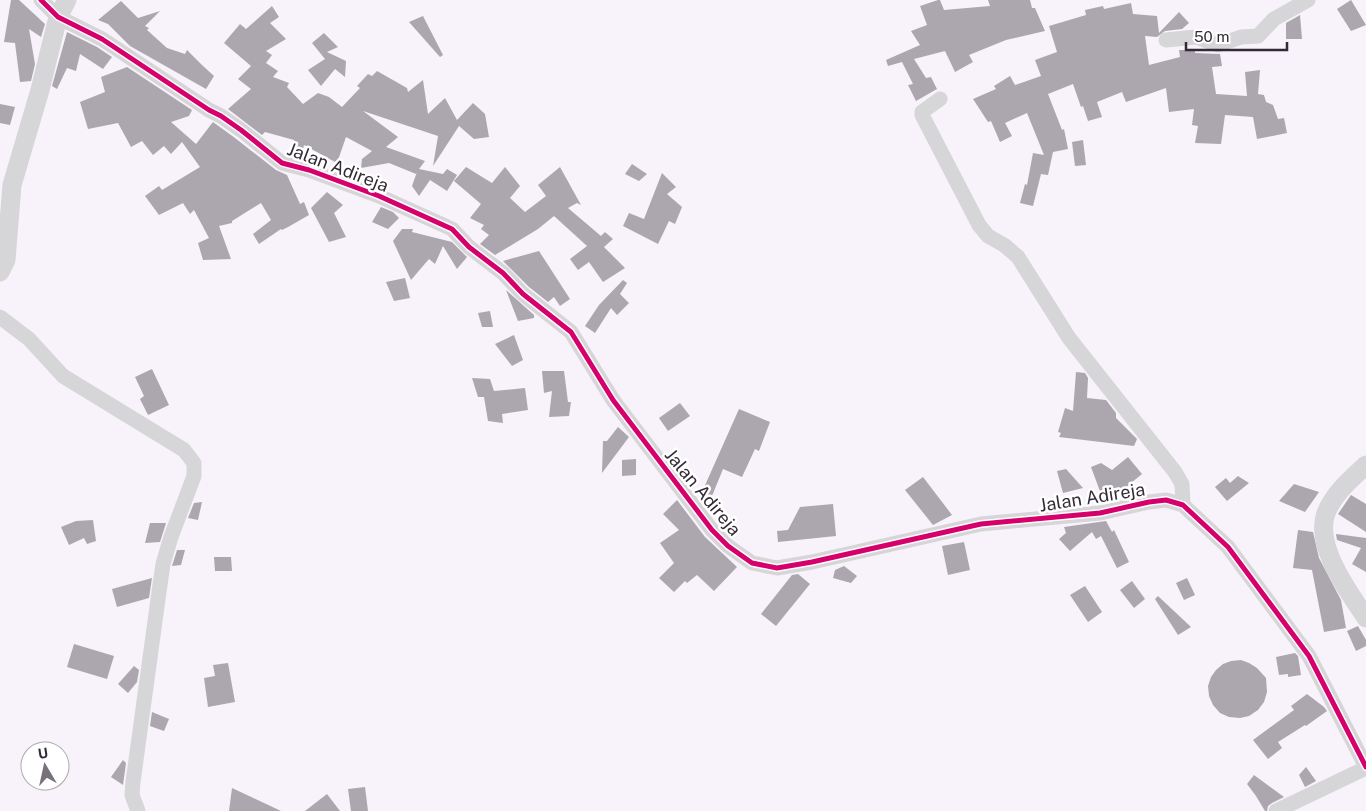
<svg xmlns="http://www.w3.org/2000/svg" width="1366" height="811" viewBox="0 0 1366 811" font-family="'Public Sans',sans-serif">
<rect width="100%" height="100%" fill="#f8f2fa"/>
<g fill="#aca6ae">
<path d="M11 0H19L45 24 41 37 29 29 35 64 31 81 20 82 15 43 4 42Z"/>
<path d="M938 0H940L944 10 990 6 988 0H1030L1032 8H1035L1045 31 1006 40 969 55 973 62 955 72 945 51 914 59 926 78 931 77 937 89 916 101 908 85 913 84 902 62 888 66 886 60 920 45 911 31 927 25 920 6Z"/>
<path d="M1351 0 1366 25 1351 31 1337 9Z"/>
<path d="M121 1 138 18 160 11 145 26 149 28 147 30 167 48 185 54 187 50 202 65 214 76 206 89 130 46 108 24 98 20Z"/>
<path d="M1131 3 1133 14 1157 16 1159 33 1179 12 1189 23 1182 29 1165 31 1157 37 1145 36 1149 65 1180 57 1179 50H1195V53L1220 54 1222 66 1212 67 1216 94 1247 96 1245 72 1260 70 1258 94 1264 95 1266 102 1273 105 1278 119 1284 118 1287 133 1257 139 1253 117 1225 115 1221 144 1195 143 1198 126 1192 125 1194 109 1169 112 1166 88 1126 102 1122 92 1097 102 1102 117 1088 121 1083 106 1081 107 1073 84 1048 94 1062 130 1064 129 1068 149 1053 152 1048 175 1041 174 1033 206 1020 203 1025 184 1027 185 1033 153 1044 155 1027 113 1005 123 1012 136 1000 142 991 121 988 122 973 99 996 89 994 86 1010 76 1015 85 1041 76 1035 60 1057 52 1049 26 1086 15 1085 10 1103 6 1104 9Z"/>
<path d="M272 6 279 17 270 23 286 39 266 51 272 55 266 63 278 71 273 77 289 83 287 87 303 104 318 93 329 97 342 107 360 88 357 86 368 74 372 76 377 71 407 88 408 92 423 80 428 114 445 98 457 120 473 103 485 114 489 137 474 139 459 126 433 166 438 136 363 111 398 137 386 147 425 161 419 169 443 174 447 169 457 175 447 191 430 180 419 196 412 186 417 172 416 174 389 163 361 168 362 159 372 151 346 137 337 163 304 145 301 158 291 156 294 140 265 132 262 135 228 109 251 89 238 79 251 66 224 43 240 24 246 29Z"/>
<path d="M1300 15 1302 39H1286V23Z"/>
<path d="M423 16 443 55 440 57 409 22Z"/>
<path d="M67 32 97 47 112 57 103 69 80 54 76 71 67 68 57 89 52 86Z"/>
<path d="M324 33 338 47 327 52 346 61 345 77 335 69 321 86 308 70 325 59 312 43Z"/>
<path d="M127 67 192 110 189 116 171 122 196 144 213 122 235 138 276 170 287 175 300 204 304 202 309 215 288 227 282 230 281 229 259 244 253 234 271 220 261 203 232 221V223L219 226 231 259 203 260 198 243 209 238 194 210 190 214 183 203 159 215 145 196 159 186 162 190 200 167 182 142 171 154 164 146 153 155 142 141 131 147 118 123 88 129 80 102 105 92 101 77Z"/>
<path d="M0 104 15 107 10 125 0 123Z"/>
<path d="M1083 140 1086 165 1075 166 1072 142Z"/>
<path d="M632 164 647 174 639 181 625 174Z"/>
<path d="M466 167 492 183 505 167 520 186 510 198 525 212 546 196 538 185 560 167 581 205 577 203 568 208 601 236 605 232 613 239 604 247 625 268 603 282 589 262 578 270 570 259 587 246 554 216 538 229 495 255 480 244 489 235 481 229 484 225 470 218 481 204 454 181Z"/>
<path d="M662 173 676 187 667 194 682 207 675 224 669 221 658 244 623 226 629 213 644 219Z"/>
<path d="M327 192 343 205 334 213 346 237 329 242 311 208Z"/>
<path d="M381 207 393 212 399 218 388 229 372 222Z"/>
<path d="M402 229H413L412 232 452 242 467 257 457 269 443 246 435 264 429 259 411 280 393 241Z"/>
<path d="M539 251 570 299 560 306 554 297 548 302 529 287 503 261Z"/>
<path d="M405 278 410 298 394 301 386 282Z"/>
<path d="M623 280 627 283 620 294 629 303 617 315 611 308 595 333 585 326 599 305Z"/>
<path d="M506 290 534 315V318L518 321Z"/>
<path d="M490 311 493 327H482L478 313Z"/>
<path d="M514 335 523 360 512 366 495 344Z"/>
<path d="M152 369 169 405 148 415 140 399 144 396 135 377Z"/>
<path d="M542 371H564L568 402H571L569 416 549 417 552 391 544 393Z"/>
<path d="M1076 372 1085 373 1088 378 1087 398 1106 400 1116 413V418L1137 439 1134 446 1059 437 1061 433 1058 432 1065 408 1073 411Z"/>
<path d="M472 378 490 379 494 391 525 388 528 410 502 414 503 423 488 421 484 397H478Z"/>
<path d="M680 403 690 416 668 431 659 418Z"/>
<path d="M739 409 770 422 759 451 755 449 742 477 723 469 712 496 702 492Z"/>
<path d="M618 427 629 437 602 473 603 441H607Z"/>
<path d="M1128 457 1142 474 1108 502H1104L1091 467 1101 463 1112 470Z"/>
<path d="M636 459V475L622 476V460Z"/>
<path d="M1066 469 1083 488 1063 493 1057 471Z"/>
<path d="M1238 476 1249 483 1227 501 1215 487 1226 478 1230 483Z"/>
<path d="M923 477 952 515 933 525 905 490Z"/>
<path d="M1294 484 1319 492 1305 512 1279 501Z"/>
<path d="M1351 495 1366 504V532L1338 514Z"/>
<path d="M677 500 705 537 737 567 714 591 697 575 687 583 685 581 674 592 659 578 674 563 660 543 679 530 663 514Z"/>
<path d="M202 502 198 520 188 518 194 503Z"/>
<path d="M833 504 836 536 778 542 777 531 788 530 800 507Z"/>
<path d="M93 520 96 541 87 544 84 538 69 545 61 527 76 521Z"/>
<path d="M1106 521 1112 532 1114 530 1129 562 1117 568 1101 536 1096 539 1092 532 1070 551 1059 539 1066 533 1064 527Z"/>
<path d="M150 523H166L160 542 145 543Z"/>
<path d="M1298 530 1313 532 1319 558 1341 600 1346 628 1324 632 1312 570 1293 568Z"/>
<path d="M1336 534 1366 538V572L1352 564 1361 548 1337 540Z"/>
<path d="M964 542 970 570 948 575 942 546Z"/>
<path d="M177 550H185L181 565 172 566Z"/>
<path d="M214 557H231L232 571H215Z"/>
<path d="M844 566 857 576 851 583 833 578 835 570Z"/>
<path d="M798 574 810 584 776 626 761 614 792 575Z"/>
<path d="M152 578 149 598 117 607 112 589Z"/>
<path d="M1187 578 1195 595 1184 600 1176 583Z"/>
<path d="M1132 581 1145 599 1134 608 1120 590Z"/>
<path d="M1085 586 1102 612 1088 622 1070 595Z"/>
<path d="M1158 596 1191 627 1178 635 1155 599Z"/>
<path d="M1358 626 1366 640V646L1356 651 1347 631Z"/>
<path d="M74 644 114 656 107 679 67 667Z"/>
<path d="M1295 653 1298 656 1301 675 1288 677V674L1279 675 1276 657Z"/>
<path d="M1241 660 1249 663 1257 668 1266 678 1267 692 1264 702 1258 710 1249 716 1240 718 1229 717 1220 713 1213 705 1209 696 1208 686 1211 677 1216 670 1223 664 1231 661Z"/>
<path d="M228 663 235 702 208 707 204 678 215 676 213 665Z"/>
<path d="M134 666 139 670 137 682 128 693 118 684Z"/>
<path d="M1307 694 1324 707 1327 711 1306 726 1305 725 1278 742 1282 748 1268 759 1253 740 1294 710 1291 706Z"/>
<path d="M152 712 169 719 164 731 150 726Z"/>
<path d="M123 760 126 763 123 785 111 777Z"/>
<path d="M1306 767 1316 781 1305 787 1299 775Z"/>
<path d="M1254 775 1284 797 1272 803 1268 806 1267 811H1265L1256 796 1247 784Z"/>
<path d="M365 787 368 811H351L348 789Z"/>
<path d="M232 788 281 811H229Z"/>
<path d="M327 794 340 811H305Z"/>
</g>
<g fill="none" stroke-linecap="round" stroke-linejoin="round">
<g stroke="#d6d5d8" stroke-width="15">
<path d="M41 0 58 17 102 39 209 110 221 116 241 130 282 163 309 170 379 196 452 229 469 247 503 273 523 294 571 332 613 400 712 530 728 546 752 563 777 568 812 562 981 524 1100 513 1149 502 1166 500 1183 505 1228 547 1309 656 1366 767"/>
<path d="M1166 40 1196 37 1218 45 1241 37 1258 36 1274 19 1308 0"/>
<path d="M940 99 922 112V115L979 225 988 236 1004 245 1018 257 1069 338 1175 472 1182 484 1183 505"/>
<path d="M0 317 29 339 63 376 184 450 194 463V476L171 537 163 564 159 592 133 782 132 795 138 811"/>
<path d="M1276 811 1366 768"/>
</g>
<g stroke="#d6d5d8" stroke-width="19">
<path d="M0 272 6 260 12 185 40 90 58 17 67 0"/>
<path d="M1366 465C1351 479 1334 493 1326 513 1314 546 1349 592 1366 618"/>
</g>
<defs>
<path id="cycleway" d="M41 0 58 17 102 39 209 110 221 116 241 130 282 163 309 170 379 196 452 229 469 247 503 273 523 294 571 332 613 400 712 530 728 546 752 563 777 568 812 562 981 524 1100 513 1149 502 1166 500 1183 505 1228 547 1309 656 1366 767"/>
</defs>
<use href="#cycleway" stroke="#fff" stroke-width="8"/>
<use href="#cycleway" stroke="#d6006c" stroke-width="5"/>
</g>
<g text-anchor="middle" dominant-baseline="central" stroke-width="5" stroke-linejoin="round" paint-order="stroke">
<g font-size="18" fill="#322b35" stroke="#fff">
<text transform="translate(338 167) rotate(21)">Jalan Adireja</text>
<text transform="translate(703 492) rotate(50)">Jalan Adireja</text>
<text transform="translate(1092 497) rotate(-9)">Jalan Adireja</text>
</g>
</g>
<g transform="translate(45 766) rotate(351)"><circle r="24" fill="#ffffff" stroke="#adaaae"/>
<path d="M0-4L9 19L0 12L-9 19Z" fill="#77717a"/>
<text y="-8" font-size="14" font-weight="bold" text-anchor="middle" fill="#322b35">U</text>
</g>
<path d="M1186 42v8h101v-8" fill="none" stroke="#322b35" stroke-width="2.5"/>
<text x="1194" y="42" font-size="15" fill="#322b35" stroke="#ffffff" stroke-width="4" paint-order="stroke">50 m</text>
</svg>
